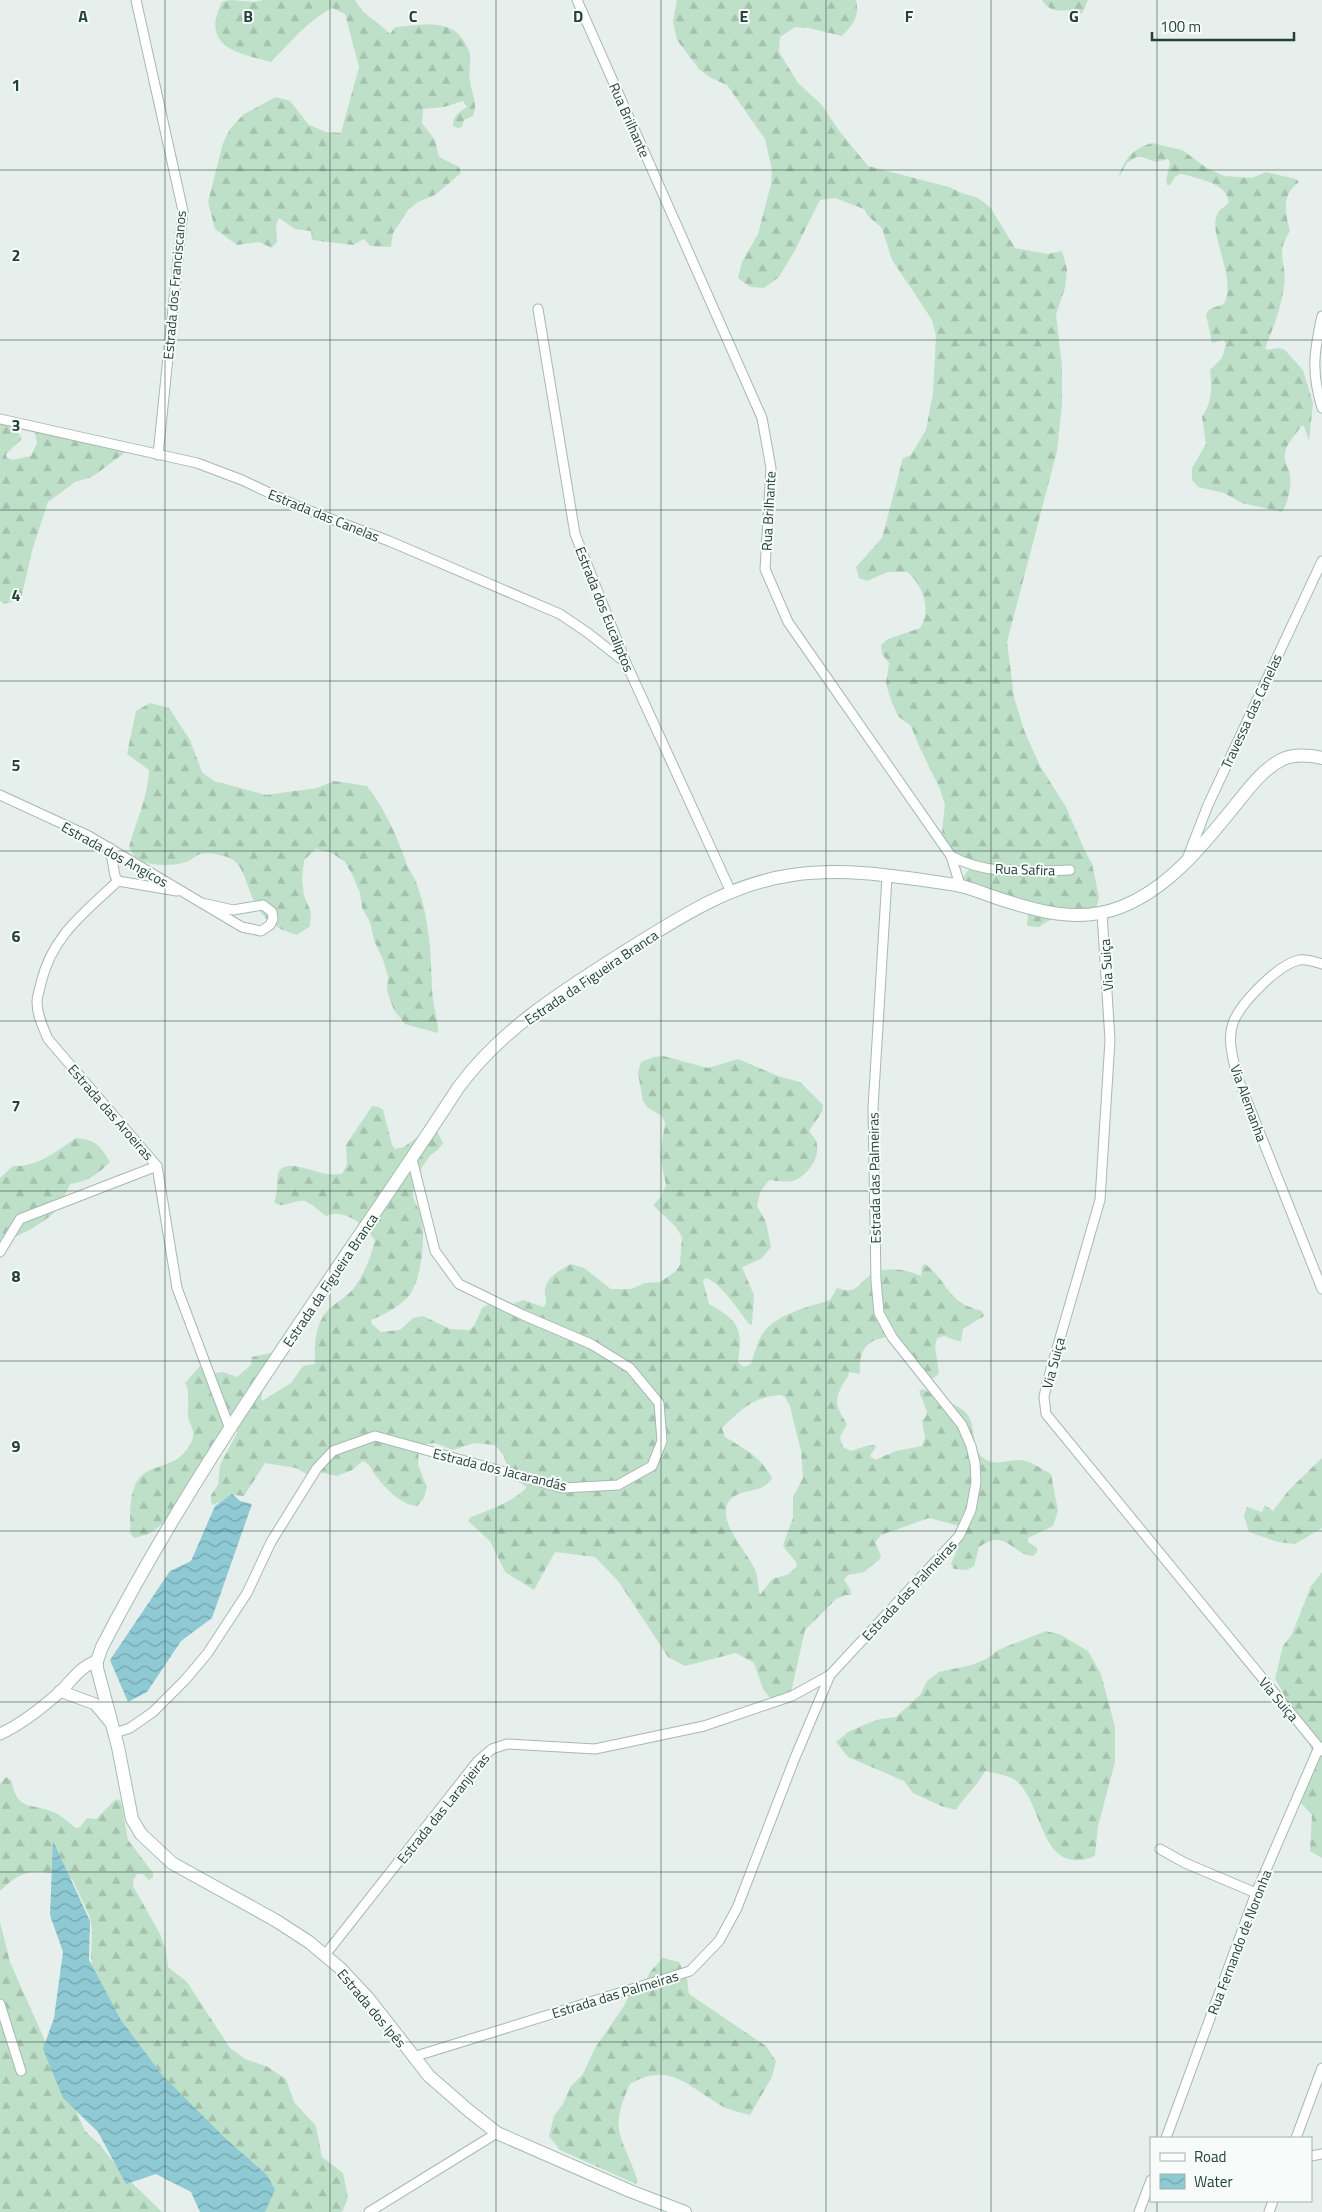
<svg xmlns="http://www.w3.org/2000/svg" width="1322" height="2212" viewBox="0 0 1322 2212" font-family="'Titillium Web',sans-serif">
<defs>
<pattern id="forest-firs" width="22" height="20" patternUnits="userSpaceOnUse" patternTransform="scale(1.25)"><rect width="22" height="20" fill="#bfe0c8"/><path d="M5 1l3.5 6h-7zM16 11l3.5 6h-7z" fill="#a4c1ad"/></pattern>
<pattern id="water-waves" width="16" height="10" patternUnits="userSpaceOnUse" patternTransform="scale(1.25)"><rect width="16" height="10" fill="#8ec9d4"/><path d="M0 5q4-4 8 0t8 0" fill="none" stroke="#74a5ad"/></pattern>
</defs>
<rect width="100%" height="100%" fill="#e6efeb"/>
<g fill="url(#forest-firs)" fill-rule="evenodd">
<path d="M230 0 254 2 264 0H355C365 18 377 20 390 34L395 27C425 25 456 16 469 51 472 60 468 72 470 82 472 94 478 104 473 116L464 120 462 127 458 128 453 126C453 115 460 112 467 107L463 101 444 107 423 109 422 123 435 140 439 157 459 167 461 173 435 195 418 202 408 210 393 233 391 247 370 246 364 239 353 245 312 240 311 231 295 229 279 218 276 225 277 242 271 248 260 242 237 245 215 229 208 202 223 143 230 129 244 114 276 97 290 101 309 125 326 132 341 133 359 67 345 14 332 8C305 23 292 41 271 62 237 53 200 47 222 2Z"/>
<path d="M677 0H856C860 16 853 25 842 36L809 28 795 27 780 37 779 52 798 83 821 104 840 132 868 166 949 187 962 193 978 198 990 207 1015 248 1048 254 1062 251 1067 269 1065 288 1056 314 1062 367V404L1057 451 1007 642 1014 697 1024 730 1040 766 1066 807 1084 849 1092 864 1099 897 1096 909 1056 916 1039 927 1027 926 1028 914 1021 906 964 881 963 877 970 868 952 853 944 841 942 832 945 805 940 789 919 746 911 726 898 716 892 703 886 684 889 663 882 654 881 645 888 639 920 628C932 610 923 585 907 572H888L867 581 859 578 856 567 882 538 903 458 911 455 926 430 933 393 936 336 932 320 921 303 892 260 882 228 868 216 864 209 835 198 820 200 794 252 779 277 764 288 750 287 738 278 742 262 758 234 771 184 772 170 765 139 727 85 711 78 699 69 677 40 673 21Z"/>
<path d="M1042 0H1088L1083 12 1077 16 1068 10C1057 12 1048 10 1042 0Z"/>
<path d="M1152 143 1182 150 1207 168 1224 176 1252 178 1266 172 1296 179 1299 182C1281 195 1285 212 1290 231 1274 254 1288 264 1284 287 1281 308 1273 329 1265 348L1267 350 1279 348 1285 350 1303 370 1313 403 1309 441 1304 426H1301C1297 433 1289 441 1286 449 1283 457 1286 464 1289 471 1293 482 1288 504 1282 512L1242 503 1224 493 1198 487 1192 480V468L1206 444 1202 417C1212 402 1212 388 1210 370L1222 358 1226 344 1223 340 1212 343 1206 314 1210 309 1224 304C1238 278 1206 231 1218 213 1220 209 1226 206 1229 202 1226 185 1207 181 1193 177 1189 176 1184 174 1181 174 1175 174 1173 181 1170 185H1167L1166 181 1170 162 1168 159 1156 162 1142 157H1136L1127 163 1118 179C1125 158 1132 149 1152 143Z"/>
<path d="M0 424C10 427 18 429 22 439L6 454 7 458 13 460 31 456 37 443 35 433 39 430 123 441 127 444V451L92 477 75 482 48 502 32 551 21 599 4 604 0 601Z"/>
<path d="M150 703 169 708 190 740 202 772 214 781 266 795 317 788 334 781 367 786C386 811 397 836 407 865 409 871 414 876 416 882 429 915 431 953 432 988 432 1003 438 1017 438 1033L405 1024 394 1010 387 991 388 976 383 960 374 940 370 922 362 908 360 893 353 876 345 862 332 853 316 849 304 860 302 880 304 896 311 912 310 926 297 935C269 927 257 913 248 886 244 876 241 863 230 858 222 855 208 852 200 854 195 856 191 860 186 862 171 867 153 865 137 861L129 847C136 821 148 797 149 770L127 754 136 711Z"/>
<path d="M663 1056 708 1068 738 1059 778 1076 800 1082 823 1105 822 1112 809 1131C811 1134 815 1138 816 1141 822 1156 807 1177 793 1181 786 1182 777 1181 769 1180L760 1192 757 1206 766 1222 771 1247 761 1259 742 1267 754 1295 752 1325 749 1324C739 1311 721 1283 706 1278L703 1281 709 1304C739 1321 743 1328 738 1362L744 1367 751 1364C754 1355 756 1346 760 1338 772 1314 807 1308 830 1300L837 1288C859 1296 858 1281 874 1273 888 1266 908 1270 921 1276L922 1266 925 1264C950 1283 945 1302 982 1311L984 1316 963 1329 961 1342 944 1336 937 1338 935 1347 939 1373 934 1378 927 1377 888 1337C864 1340 859 1352 860 1374L849 1372C848 1379 845 1380 842 1386 833 1401 838 1411 847 1424L840 1437 843 1447 851 1451 866 1446 874 1445 876 1447 870 1456 875 1460 896 1451 922 1446 925 1437 922 1421 926 1416 927 1412 919 1391 923 1389C933 1395 962 1406 967 1414 977 1427 970 1450 985 1459 995 1466 1008 1460 1019 1460 1030 1460 1041 1469 1051 1474L1058 1511 1053 1526 1028 1538V1542L1037 1548V1552L1033 1556C1011 1554 1007 1528 979 1547L974 1566 967 1570 954 1569 951 1564 964 1533 963 1527 929 1518 881 1535 875 1543 881 1555 879 1560 864 1572 848 1575 844 1579 850 1589 851 1595H845L836 1599 805 1630 792 1688 789 1695 778 1700 770 1698 763 1689 754 1663 736 1653 685 1666 668 1657 619 1582 595 1557 555 1552 534 1590 505 1572 490 1541 468 1521 471 1517C491 1509 512 1503 527 1487L511 1477 503 1454 495 1445 474 1443 453 1450 435 1443 419 1445 418 1465 427 1487 424 1498 417 1506C401 1505 385 1488 376 1476 371 1469 371 1465 363 1461L352 1470 337 1476 319 1472 309 1475 296 1468 265 1463 244 1496 234 1495 213 1505 211 1502V1495L218 1485 220 1465 237 1433V1429L172 1517 149 1534 134 1538 130 1533C131 1515 128 1498 137 1481 149 1462 176 1470 189 1446 192 1442 194 1436 193 1431 192 1426 189 1422 188 1417 187 1405 191 1393 185 1383L200 1366 205 1374 223 1372 237 1377 251 1365 252 1357 280 1351C278 1364 258 1391 262 1401L291 1383 303 1366 315 1364C314 1345 315 1323 329 1309 336 1302 347 1297 353 1289 364 1275 371 1257 375 1240L370 1234 371 1230 368 1232C358 1220 341 1209 326 1216 320 1212 312 1203 305 1201 294 1199 283 1210 274 1202 279 1190 276 1183 278 1174 283 1157 314 1172 326 1174 331 1175 337 1174 342 1174L347 1165 346 1145 372 1106 379 1107 383 1110 392 1145 395 1149 404 1147 431 1127 436 1129 443 1143C440 1149 435 1151 430 1156 423 1164 416 1176 414 1187 410 1200 418 1204 421 1215 426 1235 422 1283 407 1298 398 1307 384 1315 371 1320L372 1324 381 1332 400 1330 413 1318 423 1316 450 1329 469 1330 474 1326 482 1308 497 1299 510 1305 523 1300 544 1307C548 1301 545 1297 545 1290 547 1276 560 1270 571 1264L584 1268 611 1289H631L645 1283 660 1282 676 1271 680 1265 682 1237 676 1227 653 1205 661 1197 666 1185 660 1157 665 1123 662 1116 648 1108 643 1101 638 1073 641 1062 654 1057ZM781 1395 785 1397 790 1406 801 1451 803 1478 793 1497V1518L783 1545C786 1553 796 1558 797 1566L789 1574 772 1579 760 1595C758 1588 758 1580 756 1572 749 1553 720 1527 727 1505 734 1486 763 1496 772 1478 761 1457 745 1449 725 1437L722 1428C741 1409 753 1397 781 1395Z"/>
<path d="M76 1138C96 1140 100 1145 110 1162 97 1175 88 1181 70 1184 66 1192 63 1201 57 1209 49 1220 15 1240 0 1242V1178L13 1166C37 1167 56 1152 76 1138Z"/>
<path d="M1322 1458V1528L1295 1544 1278 1542 1249 1532 1244 1516 1247 1507 1262 1512 1265 1505 1273 1511 1289 1490Z"/>
<path d="M1322 1572V1858L1310 1851 1312 1815 1300 1802C1307 1784 1319 1763 1309 1743 1304 1733 1296 1724 1291 1714 1286 1701 1283 1690 1275 1679L1283 1646 1292 1634 1311 1586Z"/>
<path d="M1046 1631 1061 1635 1088 1651 1101 1674 1115 1727V1762L1098 1826 1095 1856C1039 1879 1044 1801 1015 1780 1008 1775 993 1773 985 1771 977 1786 965 1796 956 1810L941 1806 913 1793 904 1781 848 1757 836 1742 848 1732 866 1724 880 1719 896 1717 920 1695 927 1681 939 1672 972 1665 986 1659 998 1650Z"/>
<path d="M6 1777 11 1780C18 1812 28 1802 53 1812 61 1815 69 1823 76 1828L80 1827 87 1818 96 1819 116 1799 121 1801 128 1840 153 1873V1877L149 1880 143 1874H137L133 1880V1886L160 1934 166 1950 168 1967 187 1982 230 2048 245 2059 266 2066 286 2079 294 2102 316 2126 322 2157 343 2173 348 2198 342 2212H260L191 2113 123 2023 93 1973 91 1957 92 1931 90 1917 72 1879C39 1870 26 1865 0 1891V1784Z"/>
<path d="M0 1922 10 1962 85 2131 99 2144 126 2177 162 2212H0Z"/>
<path d="M663 1958 679 1962 687 1979 689 1994 766 2046 776 2061 772 2077 750 2115C739 2112 727 2110 717 2103 686 2084 668 2062 630 2084 608 2132 622 2134 637 2179L636 2184 560 2150 549 2136 554 2116 563 2104 571 2086 583 2074 595 2048 624 2006 630 1993 644 1985 650 1972Z"/>
</g>
<g fill="url(#water-waves)">
<path d="M232 1494 240 1501 252 1504 212 1618 181 1641 147 1692 128 1702 110 1660 170 1571 191 1561 215 1506Z"/>
<path d="M53 1841 90 1921 89 1960 121 2020 163 2076 226 2139 267 2175 275 2190 265 2212H200L191 2192 156 2174 126 2184 98 2132 63 2098 43 2049 54 2018 63 1952 50 1915Z"/>
</g>
<g fill="none" stroke-linecap="round" stroke-linejoin="round">
<defs>
<g id="minor">
<path d="M136 0 183 211 158 455"/>
<path d="M577 0 762 418 771 468 765 569 788 622 951 856 960 885"/>
<path d="M538 309 575 534 626 663 731 892"/>
<path d="M1322 316C1314 352 1311 372 1322 408"/>
<path d="M0 419 197 463 242 480 297 506 389 541 560 614 588 633 626 663"/>
<path d="M0 795 89 836 242 927 261 931 270 925 273 919 272 912 263 905 233 910 202 903"/>
<path d="M110 848 115 876 118 881"/>
<path d="M951 856C987 876 1031 871 1070 870"/>
<path d="M1187 859 1208 805 1322 561"/>
<path d="M118 881C84 913 52 936 41 983 40 989 37 996 37 1002 37 1015 43 1027 48 1039L157 1166 177 1288 230 1429"/>
<path d="M118 881 177 891"/>
<path d="M1102 913 1110 1040 1100 1200 1047 1383 1044 1397 1046 1414 1322 1751"/>
<path d="M1322 964C1316 962 1305 959 1299 960 1278 965 1241 1002 1233 1023 1227 1040 1233 1058 1237 1076L1322 1289"/>
<path d="M0 1252 20 1219 157 1166"/>
<path d="M115 1733 130 1728 153 1712 185 1680 207 1654 247 1593 271 1542 317 1468 333 1451 375 1436 563 1488 618 1485 652 1466 662 1441 659 1403 630 1368 591 1344 523 1315 459 1284 435 1251 412 1159"/>
<path d="M1160 1849 1185 1863 1256 1893"/>
<path d="M325 1955 477 1762 492 1749 507 1744 595 1749 704 1726 792 1696 830 1675"/>
<path d="M0 2004 21 2071"/>
<path d="M413 2057 690 1971 719 1941 737 1908 794 1760 830 1675 959 1536 971 1510 976 1482 975 1463 971 1446 962 1425 892 1337 879 1313 876 1281 873 1108 887 877"/>
<path d="M1166 2138 1256 1893 1319 1747"/>
<path d="M1296 2138 1322 2068"/>
<path d="M1311 2156 1322 2154"/>
<path d="M369 2212 497 2133"/>
<path d="M1139 2212 1151 2180"/>
<path d="M1269 2212 1273 2201"/>
</g>
<g id="tertiary">
<path d="M60 1691 95 1704 110 1722"/>
<path d="M0 1734C22 1724 43 1707 61 1691 72 1680 82 1665 97 1661"/>
</g>
<path id="secondary" d="M685 2212 630 2191 497 2133 468 2110 429 2076 368 1998 340 1968 309 1942 275 1920 172 1863 141 1834 132 1819 118 1747 97 1668V1661L102 1647C203 1450 338 1273 458 1088 501 1029 564 990 624 952 677 919 729 884 792 875 847 867 901 877 956 885 969 887 982 893 994 897 1036 911 1078 924 1121 907 1169 888 1202 846 1233 808 1247 791 1262 769 1283 759 1294 754 1310 755 1322 758"/>
</defs>
<use href="#minor" stroke="#a8b8b2" stroke-width="11"/>
<use href="#tertiary" stroke="#a8b8b2" stroke-width="13"/>
<use href="#secondary" stroke="#a4bbb3" stroke-width="14"/>
<use href="#minor" stroke="#fff" stroke-width="9"/>
<use href="#tertiary" stroke="#fff" stroke-width="11"/>
<use href="#secondary" stroke="#fff" stroke-width="12"/>
</g>
<path fill="none" stroke="#24423a" stroke-width="1" stroke-opacity="0.55" d="M165 0V2212M330 0V2212M496 0V2212M661 0V2212M826 0V2212M991 0V2212M1157 0V2138M0 170H1322M0 340H1322M0 510H1322M0 681H1322M0 851H1322M0 1021H1322M0 1191H1322M0 1361H1322M0 1531H1322M0 1702H1322M0 1872H1322M0 2042H1322M1157 2201V2212"/>
<g text-anchor="middle" dominant-baseline="central" stroke-width="4" stroke-linejoin="round" paint-order="stroke">
<g font-size="14" fill="#24423a" stroke="#f7fbf9">
<text transform="translate(630 120) rotate(66)">Rua Brilhante</text>
<text transform="translate(174 285) rotate(-85)">Estrada dos Franciscanos</text>
<text transform="translate(768 511) rotate(-87)">Rua Brilhante</text>
<text transform="translate(324 515) rotate(22)">Estrada das Canelas</text>
<text transform="translate(605 609) rotate(68)">Estrada dos Eucaliptos</text>
<text transform="translate(1251 711) rotate(-65)">Travessa das Canelas</text>
<text transform="translate(115 854) rotate(29)">Estrada dos Angicos</text>
<text transform="translate(1025 869) rotate(2)">Rua Safira</text>
<text transform="translate(1106 965) rotate(-94)">Via Suiça</text>
<text transform="translate(591 977) rotate(-34)">Estrada da Figueira Branca</text>
<text transform="translate(1249 1103) rotate(70)">Via Alemanha</text>
<text transform="translate(111 1112) rotate(49)">Estrada das Aroeiras</text>
<text transform="translate(874 1178) rotate(-91)">Estrada das Palmeiras</text>
<text transform="translate(330 1280) rotate(-56)">Estrada da Figueira Branca</text>
<text transform="translate(1053 1363) rotate(-75)">Via Suiça</text>
<text transform="translate(500 1469) rotate(14)">Estrada dos Jacarandás</text>
<text transform="translate(909 1590) rotate(-47)">Estrada das Palmeiras</text>
<text transform="translate(1279 1699) rotate(50)">Via Suiça</text>
<text transform="translate(443 1808) rotate(-51)">Estrada das Laranjeiras</text>
<text transform="translate(1239 1942) rotate(-69)">Rua Fernando de Noronha</text>
<text transform="translate(615 1994) rotate(-17)">Estrada das Palmeiras</text>
<text transform="translate(372 2008) rotate(50)">Estrada dos Ipês</text>
</g>
</g>
<g font-size="16" text-anchor="middle" font-weight="bold" fill="#24423a" stroke="#f7fbf9" stroke-width="4" stroke-linejoin="round" paint-order="stroke">
<text x="83" y="22">A</text>
<text x="248" y="22">B</text>
<text x="413" y="22">C</text>
<text x="578" y="22">D</text>
<text x="744" y="22">E</text>
<text x="909" y="22">F</text>
<text x="1074" y="22">G</text>
<text x="16" y="91">1</text>
<text x="16" y="261">2</text>
<text x="16" y="431">3</text>
<text x="16" y="601">4</text>
<text x="16" y="771">5</text>
<text x="16" y="942">6</text>
<text x="16" y="1112">7</text>
<text x="16" y="1282">8</text>
<text x="16" y="1452">9</text>
</g>
<rect x="1150" y="2137" width="162" height="65" fill="#f7fbf9" stroke="#a3b1ad"/>
<rect x="1160" y="2153" width="25" height="8" fill="#ffffff" stroke="#a3b1ad"/>
<text x="1194" y="2162" font-size="15" fill="#24423a">Road</text>
<rect x="1160" y="2174" width="25" height="15" fill="url(#water-waves)" stroke="#a3b1ad"/>
<text x="1194" y="2187" font-size="15" fill="#24423a">Water</text>
<path d="M1152 32v8h142v-8" fill="none" stroke="#24423a" stroke-width="2.5"/>
<text x="1160" y="32" font-size="15" fill="#24423a" stroke="#f7fbf9" stroke-width="4" paint-order="stroke">100 m</text>
</svg>
